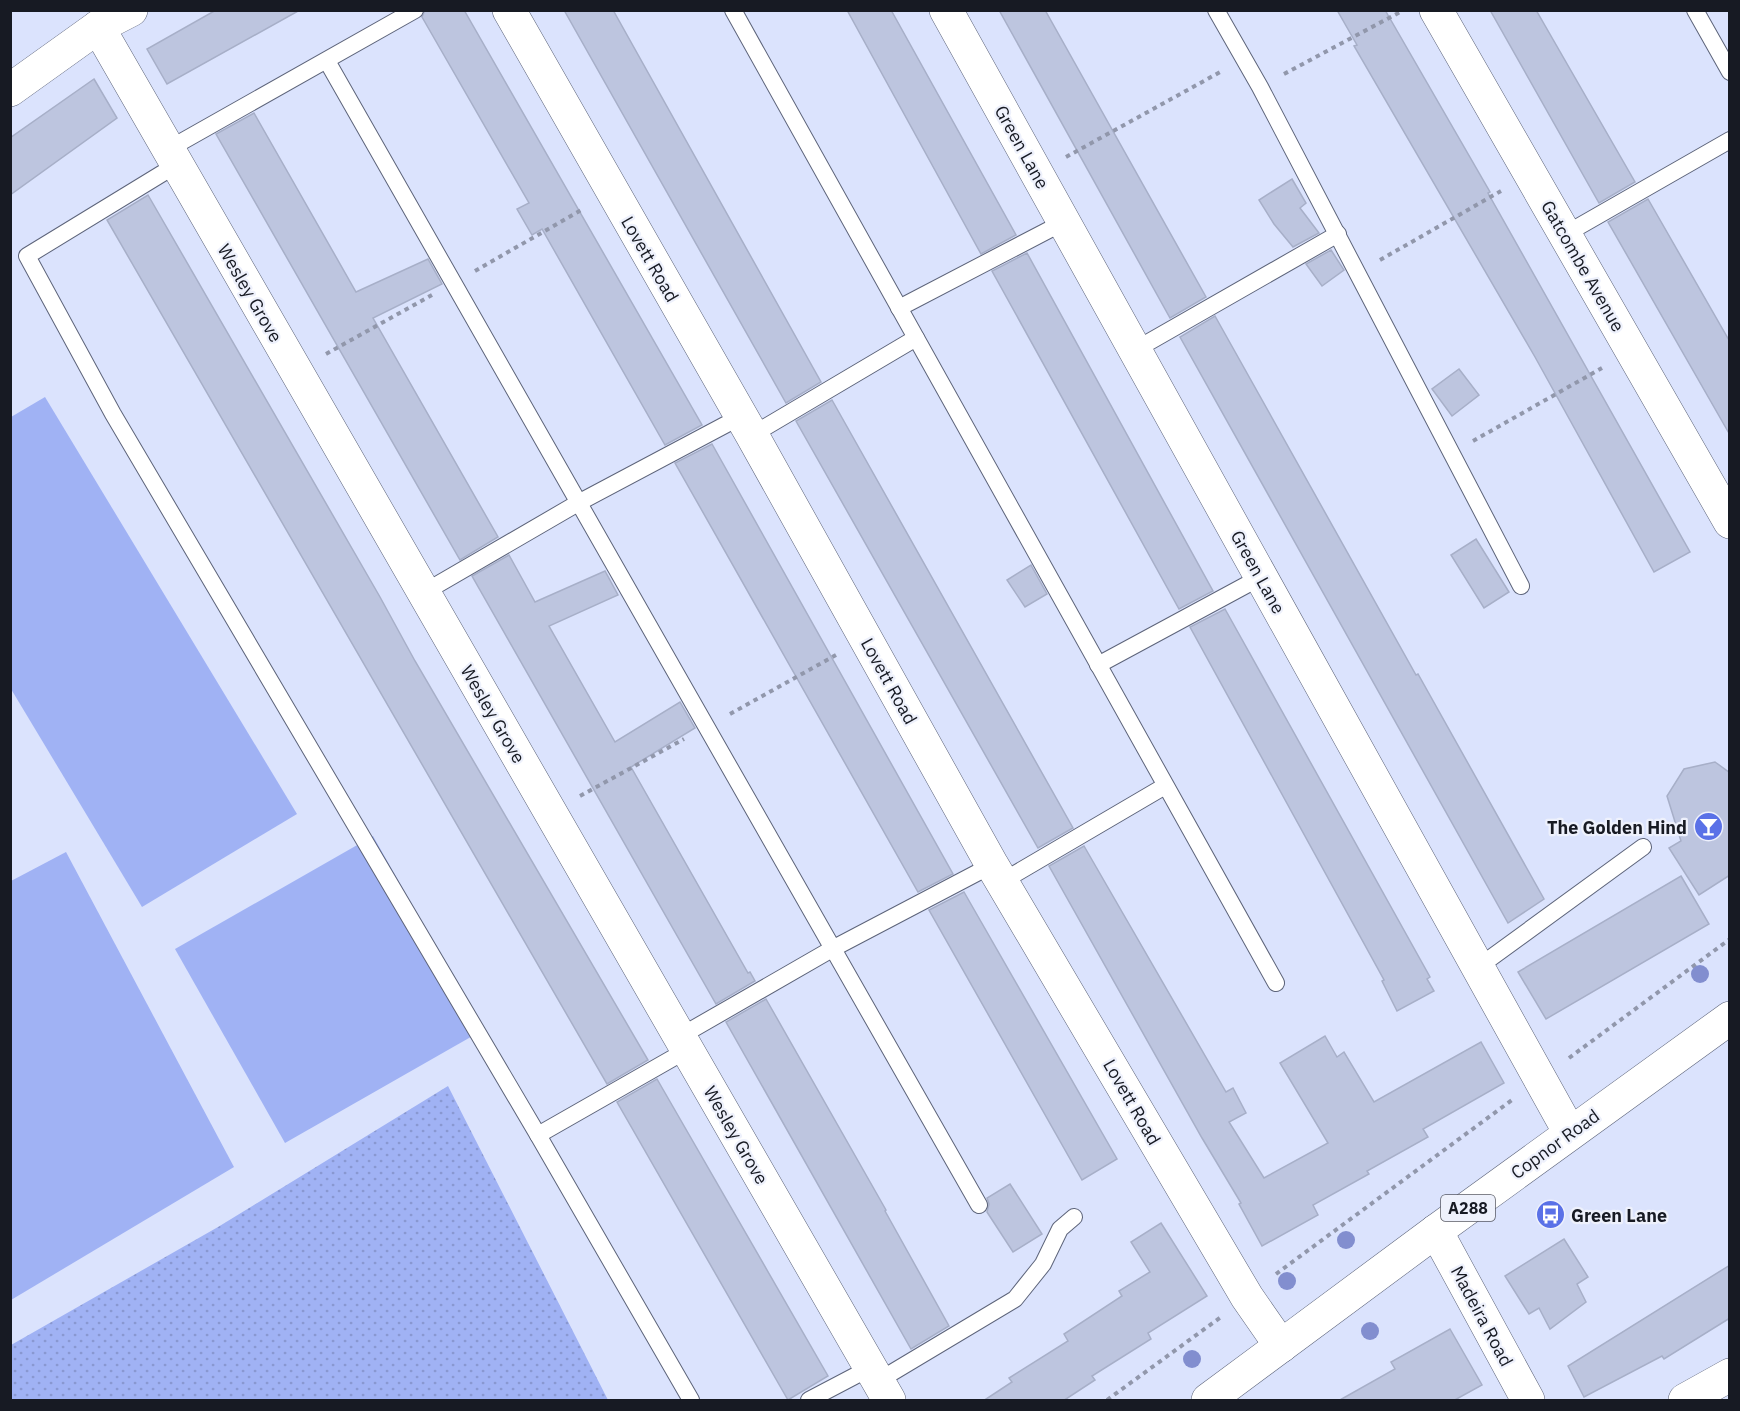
<svg xmlns="http://www.w3.org/2000/svg" width="1740" height="1411" viewBox="0 0 1740 1411" font-family="'IBM Plex Sans',sans-serif">
<defs>
<pattern id="grass-dots" width="8" height="8" patternUnits="userSpaceOnUse" patternTransform="scale(1.5)"><rect width="8" height="8" fill="#a0b2f4"/><path d="M2 2h.1M6 6h.1" fill="none" stroke="#8998d1" stroke-width="1.8" stroke-linecap="round"/></pattern>
</defs>
<rect width="100%" height="100%" fill="#dbe3fd"/>
<path fill="url(#grass-dots)" d="M448 1086 608 1400H11V1345L218 1227Z"/>
<g fill="#a0b2f4">
<path d="M45 397 297 814 142 907 11 689V417Z"/>
<path d="M373 836 483 1030 285 1143 175 949Z"/>
<path d="M66 852 234 1167 11 1300V881Z"/>
</g>
<g fill="#bdc5df" stroke="#a7afc8" stroke-width="1.5">
<path d="M216 10H300L167 84 147 49Z"/>
<path d="M425 10H464L702 425 665 445 542 229 532 235 517 209 529 203 422 17Z"/>
<path d="M564 10H613L821 382 786 403Z"/>
<path d="M847 10H891L1016 235 981 254Z"/>
<path d="M999 10H1045L1206 297 1170 318Z"/>
<path d="M1337 10H1385L1490 192 1488 193 1690 552 1654 572 1535 357 1354 46 1357 45Z"/>
<path d="M1490 10H1536L1635 182 1599 203Z"/>
<path d="M94 79 117 118 10 195V138Z"/>
<path d="M254 113 356 292 428 259 442 284 373 318 498 537 460 560 216 134Z"/>
<path d="M1292 179 1306 203 1300 208 1319 233 1293 247 1274 224 1259 200Z"/>
<path d="M148 195 380 597 415 661 648 1060 607 1084 107 220Z"/>
<path d="M1648 199 1730 342V435L1608 222Z"/>
<path d="M1331 250 1344 270 1322 286 1306 264Z"/>
<path d="M1027 253 1213 591 1179 609 992 271Z"/>
<path d="M1215 316 1416 675 1418 674 1544 899 1508 923 1180 337Z"/>
<path d="M1459 369 1479 395 1452 416 1432 389Z"/>
<path d="M832 400 1073 828 1038 848 796 421Z"/>
<path d="M712 444 953 874 918 892 675 463Z"/>
<path d="M1476 539 1509 592 1484 608 1451 555Z"/>
<path d="M509 555 535 602 605 571 618 595 549 626 615 742 680 702 695 728 631 767 748 973 750 972 755 981 716 1004 472 576Z"/>
<path d="M1031 565 1047 594 1025 607 1007 580Z"/>
<path d="M1225 609 1430 977 1427 979 1434 991 1397 1011 1382 981 1384 980 1190 627Z"/>
<path d="M1715 762 1730 773V875L1699 895 1669 848 1681 841 1667 796 1684 769Z"/>
<path d="M1084 846 1226 1092 1233 1088 1246 1113 1229 1122 1264 1178 1328 1143 1280 1063 1325 1036 1337 1057 1344 1052 1374 1102 1481 1042 1504 1083 1423 1129 1428 1137 1367 1171 1369 1174 1313 1205 1318 1215 1262 1246 1239 1204 1241 1203 1202 1138 1049 866Z"/>
<path d="M1681 876 1709 924 1546 1019 1518 972Z"/>
<path d="M964 892 1117 1159 1082 1180 929 910Z"/>
<path d="M766 999 886 1210 885 1211 949 1326 911 1349 726 1022Z"/>
<path d="M657 1079 828 1376 788 1400 617 1102Z"/>
<path d="M1010 1184 1042 1234 1013 1252 987 1212 989 1204 987 1198Z"/>
<path d="M1161 1223 1207 1296 1148 1333 1151 1339 1092 1376 1095 1380 1063 1401H983L1012 1382 1009 1378 1068 1341 1064 1334 1122 1296 1119 1291 1150 1272 1131 1242Z"/>
<path d="M1564 1239 1588 1277 1577 1284 1586 1302 1550 1329 1539 1308 1529 1314 1505 1276Z"/>
<path d="M1730 1265V1318L1664 1359 1662 1356 1584 1397 1568 1366Z"/>
<path d="M1450 1329 1482 1385 1453 1401H1338L1395 1369 1391 1362Z"/>
</g>
<g fill="none" stroke-linecap="round" stroke-linejoin="round">
<defs>
<g id="lane">
<path d="M733 10 1276 983"/>
<path d="M1216 10 1260 87 1521 586"/>
<path d="M1695 10 1730 72"/>
<path d="M327 61 979 1205"/>
<path d="M167 150 415 10"/>
<path d="M176 165 27 256 113 414 538 1135 691 1400"/>
<path d="M1564 235 1730 140"/>
<path d="M899 308 1064 222"/>
<path d="M1135 350 1338 234"/>
<path d="M752 435 916 338"/>
<path d="M423 593 578 503 740 417"/>
<path d="M1098 665 1261 577"/>
<path d="M1003 881 1165 786"/>
<path d="M1477 968 1643 847"/>
<path d="M679 1037 832 949 992 865"/>
<path d="M538 1135 687 1050"/>
<path d="M878 1381 1015 1299 1043 1264 1060 1229 1074 1217"/>
<path d="M809 1400 870 1368"/>
</g>
<g id="street">
<path d="M509 10 752 435 992 865 1247 1297 1281 1346"/>
<path d="M946 10 1570 1133"/>
<path d="M1436 10 1730 522"/>
<path d="M98 27 889 1400"/>
<path d="M10 90 98 27 131 10"/>
<path d="M1436 1231 1528 1400"/>
<path d="M1685 1400 1730 1375"/>
</g>
<path id="primary" d="M1208 1400 1436 1231 1730 1018"/>
</defs>
<use href="#lane" stroke="#5d647a" stroke-width="18"/>
<use href="#street" stroke="#5d647a" stroke-width="34"/>
<use href="#primary" stroke="#5d647a" stroke-width="34"/>
<g stroke="#9197ab" stroke-width="4" stroke-dasharray="4.5 4.5" stroke-linecap="butt">
<path d="M1284 74 1402 11"/>
<path d="M1066 157 1222 71"/>
<path d="M1380 260 1501 191"/>
<path d="M475 271 583 209"/>
<path d="M326 354 432 295"/>
<path d="M1473 441 1602 368"/>
<path d="M730 714 836 655"/>
<path d="M580 796 684 739"/>
<path d="M1569 1058 1730 939"/>
<path d="M1276 1274 1512 1100"/>
<path d="M1107 1400 1221 1317"/>
</g>
<use href="#lane" stroke="#fff" stroke-width="16"/>
<use href="#street" stroke="#fff" stroke-width="33"/>
<use href="#primary" stroke="#fff" stroke-width="33"/>
</g>
<g fill="#828ecf">
<circle cx="1700" cy="974" r="9"/>
<circle cx="1346" cy="1240" r="9"/>
<circle cx="1287" cy="1281" r="9"/>
<circle cx="1370" cy="1331" r="9"/>
<circle cx="1192" cy="1359" r="9"/>
</g>
<defs>
<symbol id="bar-disc" viewBox="-11 -11 22 22"><circle r="9.5" fill="#5a71e7" stroke="#eef1fc"/><path d="M-6-5H6L.8 .8V4.5H3.5V6h-7V4.5H-.8V.8Z" fill="#fff"/></symbol>
<symbol id="bus-disc" viewBox="-11 -11 22 22"><circle r="9.5" fill="#5a71e7" stroke="#eef1fc"/><path d="M-5-6H5V4H4V6H2V4H-2V6H-4V4H-5ZM-3.5-4V0h7V-4ZM-3.5 1.2v1.5H-2V1.2ZM2 1.2v1.5H3.5V1.2Z" fill="#fff"/></symbol>
</defs>
<g fill-rule="evenodd">
<use href="#bar-disc" x="1692" y="810" width="33" height="33"/>
<use href="#bus-disc" x="1534" y="1198" width="33" height="33"/>
</g>
<g text-anchor="middle" dominant-baseline="central" stroke-width="4.5" stroke-linejoin="round" paint-order="stroke">
<rect fill="#eef1fc" stroke="#585a64" stroke-width="1.5" x="1441" y="1195" width="54" height="26" rx="4.5"/>
<g font-size="16" font-weight="bold" fill="#171a23">
<text x="1468" y="1208">A288</text>
</g>
<g font-size="18" fill="#171a23" stroke="#eef1fc">
<text transform="translate(1022 147) rotate(61)">Green Lane</text>
<text transform="translate(650 259) rotate(60)">Lovett Road</text>
<text transform="translate(1583 266) rotate(60)">Gatcombe Avenue</text>
<text transform="translate(250 293) rotate(60)">Wesley Grove</text>
<text transform="translate(1258 572) rotate(61)">Green Lane</text>
<text transform="translate(889 681) rotate(61)">Lovett Road</text>
<text transform="translate(493 714) rotate(60)">Wesley Grove</text>
<text transform="translate(1132 1102) rotate(60)">Lovett Road</text>
<text transform="translate(736 1135) rotate(60)">Wesley Grove</text>
<text transform="translate(1555 1144) rotate(-36)">Copnor Road</text>
<text transform="translate(1482 1316) rotate(62)">Madeira Road</text>
</g>
<g font-size="18" font-weight="bold" fill="#171a23" stroke="#eef1fc" text-anchor="end">
<text x="1687" y="827">The Golden Hind</text>
<text x="1571" y="1215" text-anchor="start">Green Lane</text>
</g>
</g>
<rect width="1740" height="1411" fill="none" stroke="#171a23" stroke-width="24"/>
</svg>
